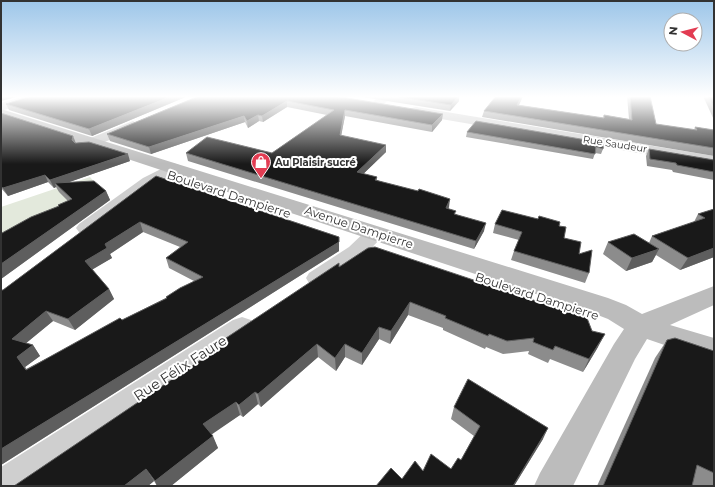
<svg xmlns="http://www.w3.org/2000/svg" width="715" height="487" viewBox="0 0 715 487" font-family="Montserrat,sans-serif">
<rect width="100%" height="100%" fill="#fff"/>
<path fill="#e3e9dc" d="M90 177 107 197 1 237V207Z"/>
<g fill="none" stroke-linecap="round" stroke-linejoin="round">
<g fill="#cfcfcf" fill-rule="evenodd">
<path d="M25 96H43L41 98 1 111V103Z"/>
<path d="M379 96H392L381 107H373L371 104Z"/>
<path d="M416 107 714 156V166L412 114 410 111 412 108Z"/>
<path d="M133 121 140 125 138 128 88 149H78L76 146 78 143Z"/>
<path d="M173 163 179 165 181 168 179 171 155 184 93 232 86 234 79 232 76 228 79 224 143 178Z"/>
<path d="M375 227 382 229 385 233C375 247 334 283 318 285 315 285 312 284 309 283L306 278 309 273 349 247 368 229Z"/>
<path d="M242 317 251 320 254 327 251 334 31 486H1V467L233 320Z"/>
</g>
<path fill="#bcbcbc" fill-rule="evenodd" d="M1 109 608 298 626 305 642 314 714 286V305L670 325 714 338V362L647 339 635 359 573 486H534L540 473 614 344 624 329 608 319 590 312 1 117Z"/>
</g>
<g fill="#8c8c8c" fill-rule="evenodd">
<path d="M31 96H188L92 136 9 110 6 104Z"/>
<path d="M199 96H335L442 120 432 132 345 116 341 135 386 152 363 174 377 177V180L449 207 448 208 456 214 484 231 474 249 188 161 186 153H272L327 115 287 107 263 122 259 121 248 128 245 122 151 154 110 141 107 134Z"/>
<path d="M356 96H459V101L450 111Z"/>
<path d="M496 96H523L519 105 603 118 604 115 629 119 627 96H650L656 124 694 130 695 127 714 130V156L482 117 484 111Z"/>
<path d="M703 96H714V120Z"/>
<path d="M1 113 76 143 130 161 69 182 106 191 110 200 1 279V232L2 233 59 207 58 205 68 201 59 192 56 187 54 188 48 182 8 196 1 188Z"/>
<path d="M476 121 603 149 601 154 595 153 593 159 466 137 467 132Z"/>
<path d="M649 149 714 160V180L673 172 672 170 647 166 646 156Z"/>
<path d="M156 176 339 237V251L1 465 3 290ZM143 232 180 247 166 258 169 268 194 281 166 297V298L122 320 26 369 25 367 40 356 33 345 26 343 53 321 75 330 114 299 109 289 92 269 112 258 110 254Z"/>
<path d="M714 209V257L680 270 656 255 652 262 626 271 603 254 608 242 649 243 652 236 694 222 698 214Z"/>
<path d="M495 224 559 226 564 238 579 254 589 273 585 283 511 260 514 251 519 240 493 233Z"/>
<path d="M339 267 598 347 583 372 550 359 548 363 528 354 529 351 503 354 486 347 485 349 443 330V328L408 315 390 344 379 339 362 365 345 357 336 371 318 357 261 407 258 404 243 417 240 415 211 434 218 448 171 486H157L154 481 148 486H14L212 353 211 348Z"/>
<path d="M667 340 714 351V486H597L655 358Z"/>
<path d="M454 407 543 439 514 486H376L402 479 423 471 451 469 461 460 474 436 451 419Z"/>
</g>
<g fill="#5e5e5e">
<path d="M1 96H20L1 101Z"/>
<path d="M172 96H188L92 136 89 129Z"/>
<path d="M459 96V101L450 111 451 105Z"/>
<path d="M522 96H523L516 111 517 105Z"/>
<path d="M287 101V107L263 122 262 116Z"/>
<path d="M345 110V116L340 142V135Z"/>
<path d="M443 114 442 120 432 132V125Z"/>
<path d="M258 115 259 121 248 128 247 121Z"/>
<path d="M244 116 245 122 151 154 149 147Z"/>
<path d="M73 136 76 143 75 147 72 140Z"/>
<path d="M386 145V152L357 180V172Z"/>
<path d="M128 154 130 161 58 186 55 183 56 187 54 188 50 180Z"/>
<path d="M45 175 48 182 8 196 3 188Z"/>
<path d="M106 191 110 200 1 279V264Z"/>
<path d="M450 199 449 207 445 216 446 208Z"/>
<path d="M140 222 143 232 110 254 112 258 90 271 85 261 105 244Z"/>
<path d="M486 223 484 231 474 249 476 241Z"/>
<path d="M339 242V251L1 465V449Z"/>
<path d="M714 248V257L680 270 688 258Z"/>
<path d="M659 249 652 262 626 271 632 258Z"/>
<path d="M109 289 114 299 75 330 68 319Z"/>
<path d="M410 302 408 315 390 344 391 331Z"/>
<path d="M46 311 53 321 19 349 12 339Z"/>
<path d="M379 327V339L362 365V353Z"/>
<path d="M605 334 598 347 583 372 589 359Z"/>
<path d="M317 344 318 357 261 407 258 394Z"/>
<path d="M345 344V357L336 371 335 358Z"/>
<path d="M33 345 40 356 25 367 34 380 17 357Z"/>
<path d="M255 392 258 404 243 417 239 405Z"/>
<path d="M236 402 240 415 208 437 203 424Z"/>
<path d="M548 428 543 439 514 486H513Z"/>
<path d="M213 436 218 448 171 486H157L155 481Z"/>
<path d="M146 469 154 481 148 486H124Z"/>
</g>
<g fill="#191919" stroke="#5e5e5e" fill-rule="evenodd">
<path d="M31 96H172L89 129 6 104Z"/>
<path d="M199 96H335L443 114 432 125 345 110 340 135 386 145 357 172 377 177 375 180 418 191 419 189 450 199 446 208 456 211 454 214 486 223 476 241 186 153 207 137 272 153 334 110 287 101 262 116 258 115 247 121 244 116 149 147 107 134Z"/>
<path d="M393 96H459L451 105Z"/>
<path d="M496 96H522L517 105 604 118V115L632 120 630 96H650L656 124 697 130 695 127 714 130V148L484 111Z"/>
<path d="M708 96H714V107Z"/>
<path d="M1 113 73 136 72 140 75 143 89 142 128 154 50 180 45 175 3 188 1 186Z"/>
<path d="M476 121 604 143 603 149 596 147 595 154 467 132Z"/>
<path d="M649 149 714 160V172L677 165 676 163 650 159Z"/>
<path d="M156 176 339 237V242L1 449V290H3ZM140 222 188 242 166 258 203 277 180 288 166 297 167 298 122 320 120 318 26 370 17 357 33 345 12 339 46 311 68 319 109 289 85 261 107 248 105 244Z"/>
<path d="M94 181 106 191 1 264V232L2 233 31 217 59 206 58 205 72 199 55 183Z"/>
<path d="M714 209V248L688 258 652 236 705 218 698 214Z"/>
<path d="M502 210 538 219 539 216 560 222 559 226 566 227 564 238 581 242 579 254 592 250 589 273 514 251 522 232 495 224Z"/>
<path d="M634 234 659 249 632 258 608 242Z"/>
<path d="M375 247 587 318 592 331 605 334 589 359 555 346 553 350 533 342 534 338 507 341 489 334 488 336 445 318 446 316 410 302 391 331 379 327 362 353 345 344 335 358 317 344 258 394 255 392 239 405 236 402 203 424 213 436 155 481 146 469 124 486H14L214 351 211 348 339 263V267L368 248Z"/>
<path d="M675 338 714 351V473L697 465 692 486H603L667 340Z"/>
<path d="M468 379 548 428 513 486H376L391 468 402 479 415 461 423 471 431 454 451 469 458 458 461 460 480 426 454 407Z"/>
</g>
<linearGradient id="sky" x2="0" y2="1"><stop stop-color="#9dc6e9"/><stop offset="0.59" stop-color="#fff"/><stop offset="1" stop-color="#fff" stop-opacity="0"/></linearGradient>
<rect width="715" height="164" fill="url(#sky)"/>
<defs>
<symbol id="shop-pin" viewBox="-11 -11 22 30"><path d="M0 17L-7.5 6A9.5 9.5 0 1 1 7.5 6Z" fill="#e23c52" stroke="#fff"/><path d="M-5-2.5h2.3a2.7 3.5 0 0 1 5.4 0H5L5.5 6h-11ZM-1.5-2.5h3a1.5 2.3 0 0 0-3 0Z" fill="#fff"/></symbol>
</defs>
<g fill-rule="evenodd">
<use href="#shop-pin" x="250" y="151" width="22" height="30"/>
</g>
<g text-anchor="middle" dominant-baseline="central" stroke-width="4" stroke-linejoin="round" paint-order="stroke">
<g font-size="10" fill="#323232" stroke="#fff">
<text transform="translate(615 144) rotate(9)">Rue Saudeur</text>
</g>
<g font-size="10" font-weight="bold" fill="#323232" stroke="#fff" text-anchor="start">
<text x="275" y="162">Au Plaisir sucré</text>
</g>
<g font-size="12" fill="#323232" stroke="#fff">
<text transform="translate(229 194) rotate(18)">Boulevard Dampierre</text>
<text transform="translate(359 227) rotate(18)">Avenue Dampierre</text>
<text transform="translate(537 296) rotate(18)">Boulevard Dampierre</text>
</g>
<g font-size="14" fill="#323232" stroke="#fff">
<text transform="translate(180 368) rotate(-33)">Rue Félix Faure</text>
</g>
</g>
<rect width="715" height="487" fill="none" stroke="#323232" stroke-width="4"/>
<g transform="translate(683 32) rotate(277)"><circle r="19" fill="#ffffff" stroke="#adadad"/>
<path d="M0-3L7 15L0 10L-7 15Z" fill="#e23c52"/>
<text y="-6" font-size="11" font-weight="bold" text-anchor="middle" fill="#323232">N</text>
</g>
</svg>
